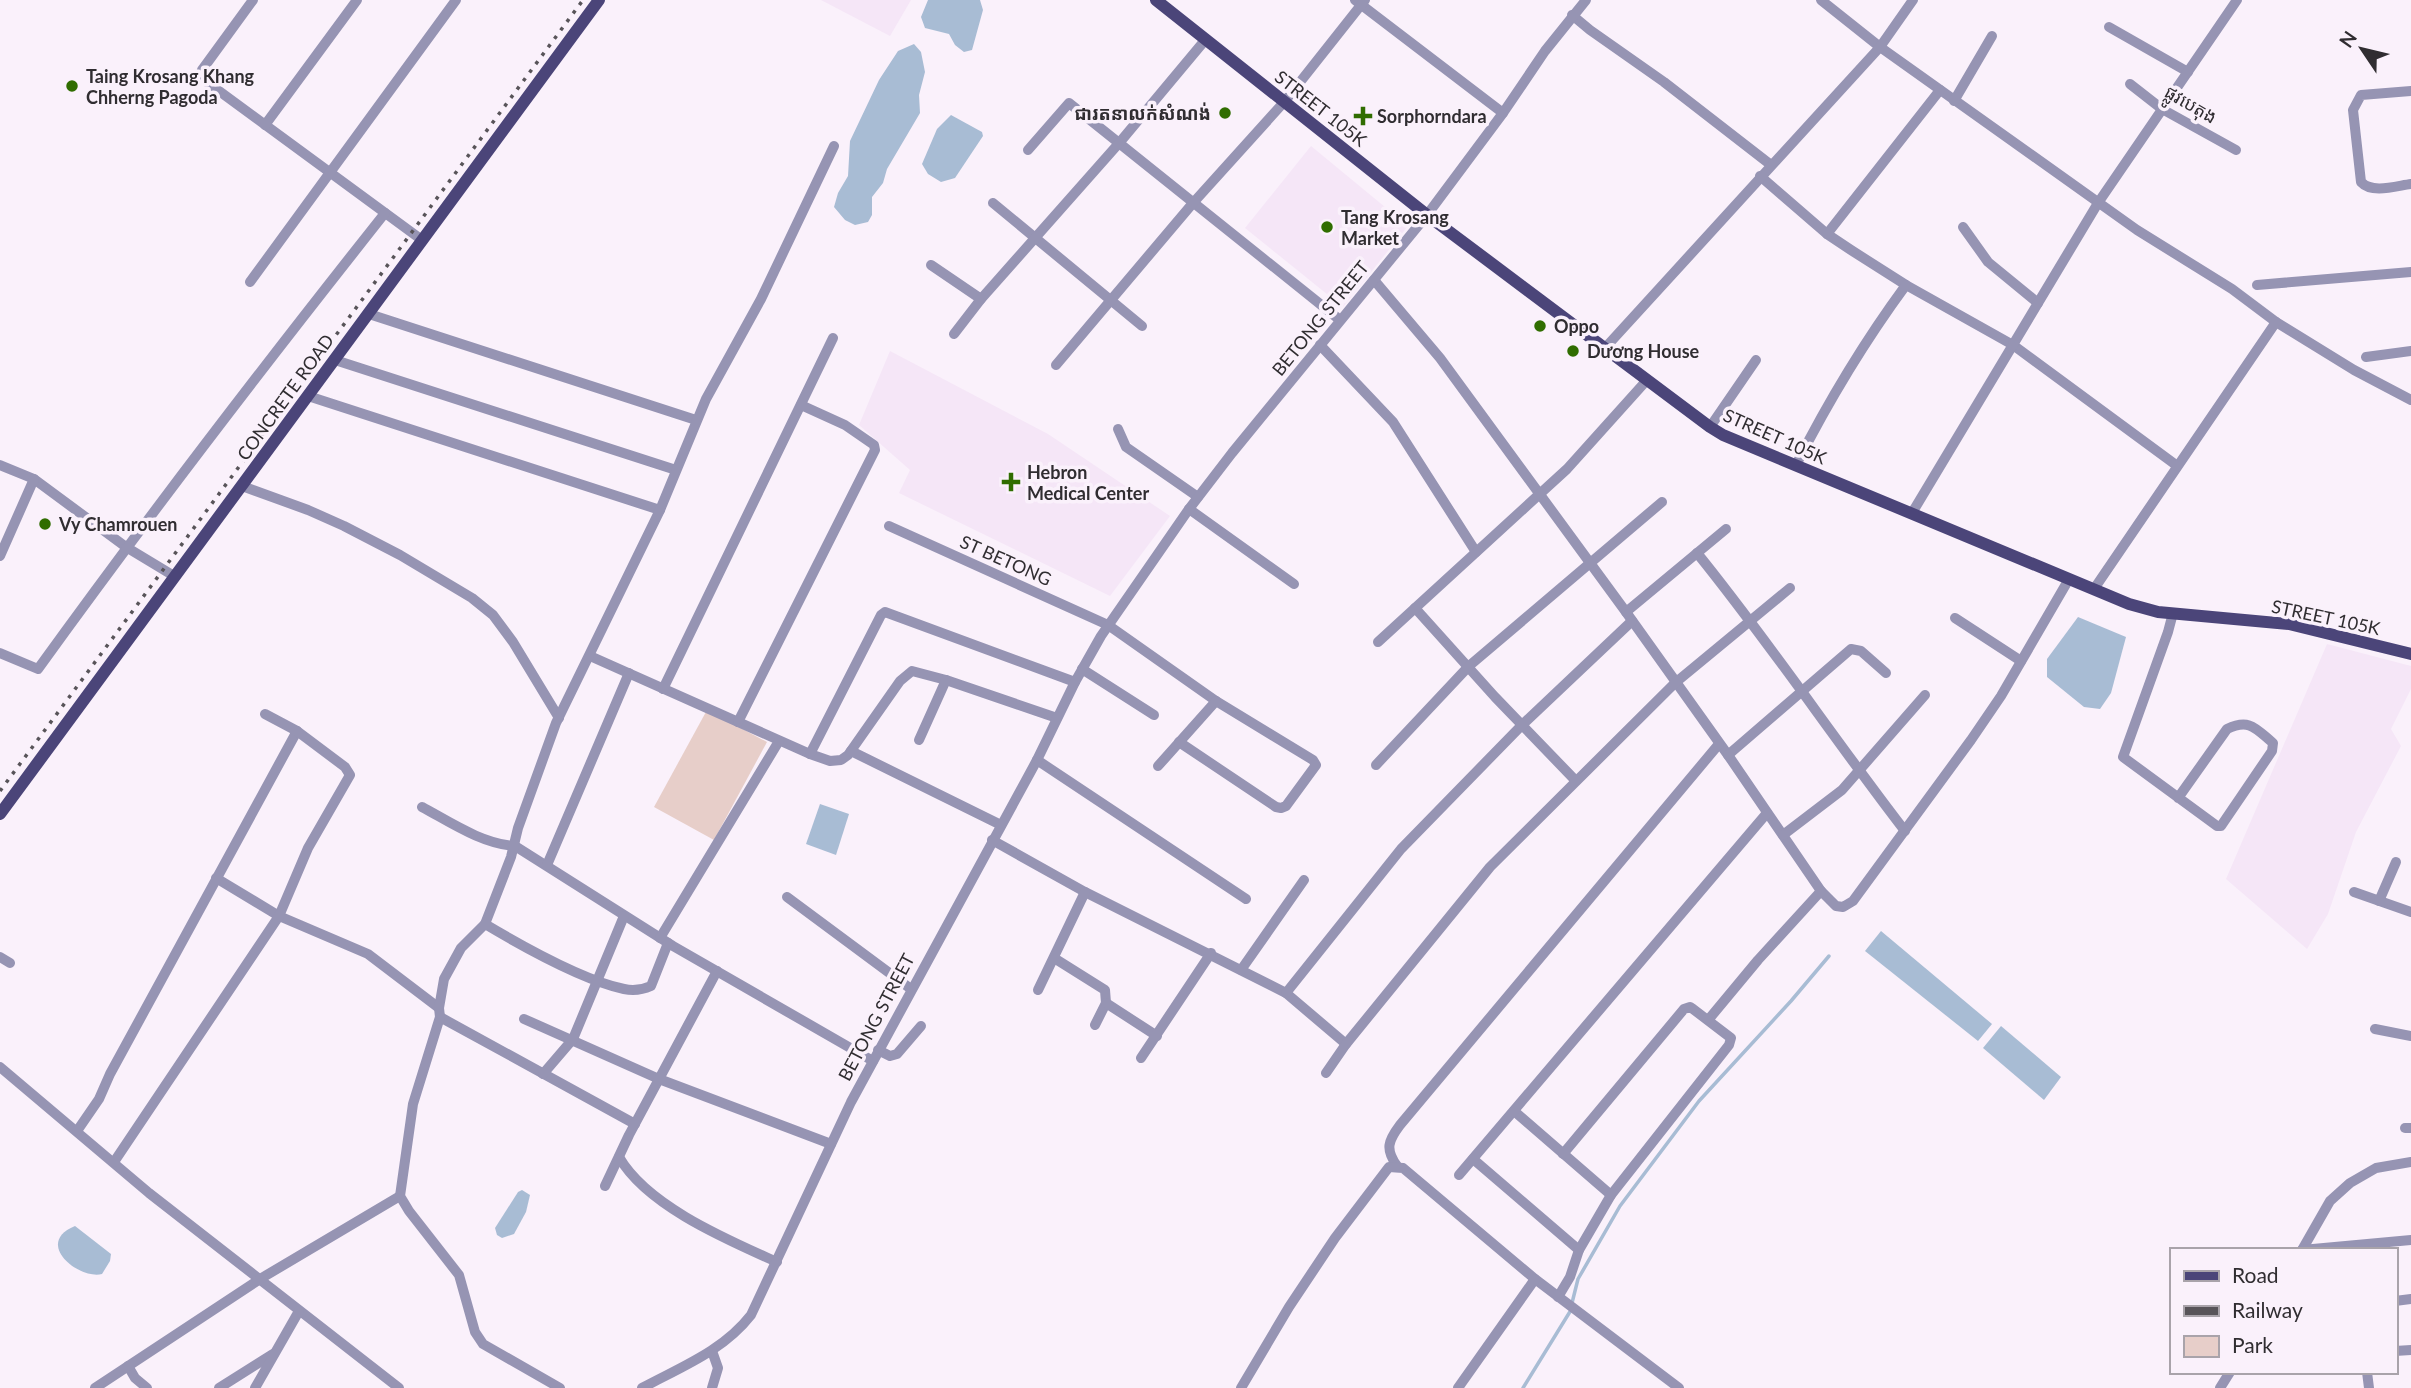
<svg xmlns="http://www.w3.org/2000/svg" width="2411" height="1388" viewBox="0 0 2411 1388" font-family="Lato,'Noto Sans Khmer',sans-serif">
<rect width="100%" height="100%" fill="#faf1fb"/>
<g fill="#f5e6f7">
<path d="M821 0H911L890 36Z"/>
<path d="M1311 146 1408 226 1343 307 1245 228Z"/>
<path d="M890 351 1048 434 1170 516 1110 596 899 493 910 470 859 425Z"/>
<path d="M2327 644 2411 666V689L2391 729 2401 746 2356 832 2328 914 2307 949 2226 879Z"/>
</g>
<path fill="#e7cec9" d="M707 710 767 742 714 840 654 807Z"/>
<g fill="#a8bcd4">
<path d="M928 0H980L983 10 972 50 964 52 955 45 949 34 925 28 921 17Z"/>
<path d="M914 44 921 52 925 72 919 95 920 113 887 169 883 183 872 197V215L868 222 855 225 845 220 834 207 838 193 848 176 850 141 879 80 898 51Z"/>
<path d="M951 115 982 132 983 136 955 178 941 182 928 174 922 164 937 129Z"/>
<path d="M2078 617 2126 637 2111 693 2100 709 2084 707 2047 677V659Z"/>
<path d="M820 804 849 814 836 855 806 844Z"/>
<path d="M1881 931 1992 1024 1978 1041 1865 951Z"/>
<path d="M2001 1026 2061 1077 2044 1100 1983 1048Z"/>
<path d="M522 1190 530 1195 526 1212 514 1234 502 1238 497 1235 495 1228 518 1192Z"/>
<path d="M75 1226 111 1254 110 1261 102 1274C79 1280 33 1243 75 1226Z"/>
</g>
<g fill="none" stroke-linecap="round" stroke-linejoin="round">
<g stroke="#a8bcd4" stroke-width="3.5">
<path d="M1572 1303 1578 1279 1620 1206 1699 1101 1791 1001 1829 956"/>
<path d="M1523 1388 1571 1310"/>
</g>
<g stroke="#9694b3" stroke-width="10">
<path d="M253 0 202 70 200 77 422 240"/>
<path d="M1355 0 1503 113"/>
<path d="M1821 0 1880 47 2137 230 2232 289 2276 322 2354 370 2411 400"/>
<path d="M1572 15 1590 30 1664 82 1771 165"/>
<path d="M2109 27 2188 72"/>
<path d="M2130 84 2162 109 2236 150"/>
<path d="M2411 91 2361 95 2353 110 2361 182C2372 194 2396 186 2411 184"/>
<path d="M1954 101 1992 36"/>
<path d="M265 125 357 0"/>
<path d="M1028 150 1069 103 1340 320"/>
<path d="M1760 176 1827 234 1851 250 1906 285 2013 345 2176 465"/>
<path d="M993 203 1142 326"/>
<path d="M1963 227 1988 262 2038 303"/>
<path d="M1827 234 1940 90"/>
<path d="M931 265 981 299"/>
<path d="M1374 280 1440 358 1626 612 1728 755 1821 891 1836 906 1843 907 1853 901 1971 740 2001 696 2069 579"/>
<path d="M250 282 456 0"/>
<path d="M2257 285 2411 272"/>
<path d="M369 314 696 420"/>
<path d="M954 334 981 299 1120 142 1206 39"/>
<path d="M1320 345 1393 422 1476 552"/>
<path d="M1605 348 1880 47 1913 0"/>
<path d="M2366 357 2411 351"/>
<path d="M335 360 676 470"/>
<path d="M1056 365 1193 203 1285 101 1365 0"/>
<path d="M308 396 660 510"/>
<path d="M1710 427 1756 360"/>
<path d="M1118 429 1126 447 1198 497"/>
<path d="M0 465 34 479 126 547 174 576"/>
<path d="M1796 465C1828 402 1864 342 1906 285"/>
<path d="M242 486 308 510 344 526 400 555 472 598 493 615 513 642 559 718"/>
<path d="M1189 509 1294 584"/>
<path d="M1912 513 2098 203 2237 0"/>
<path d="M889 526 1108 625 1216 701 1313 760 1316 765 1286 806 1281 808 1276 807 1179 742"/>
<path d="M1697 553C1770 643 1834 739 1905 831"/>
<path d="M0 556 34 479"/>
<path d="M2094 589 2276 322"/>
<path d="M1415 608 1495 697 1575 780"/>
<path d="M1626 612 1726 529"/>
<path d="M2173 613 2168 632 2123 757 2217 826H2221L2272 751 2273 743C2256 729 2250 718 2227 729L2178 798"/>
<path d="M1955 618 2021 661"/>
<path d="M1378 642 1567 469 1647 380"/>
<path d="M0 653 38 669C150 514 266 363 385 213"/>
<path d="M590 656 810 754 830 761 841 760 848 755 900 681 912 671 946 680 1057 718"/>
<path d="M1082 669 1154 715"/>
<path d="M663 689 833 338"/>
<path d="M738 722 875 450 874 445 845 425 801 405"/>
<path d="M919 740 946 680"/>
<path d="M851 751 1001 825"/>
<path d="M810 754 881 615 885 612 1075 682"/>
<path d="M1728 755 1851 649 1861 651 1886 673"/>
<path d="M1037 760 1246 899"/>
<path d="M1376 765 1469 666 1662 502"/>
<path d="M1158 766 1216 701"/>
<path d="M422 807C450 822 482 844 515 846L673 946 873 1061"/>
<path d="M1783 835 1842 790 1925 695"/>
<path d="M992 840 1085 892 1286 993 1346 1044"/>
<path d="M547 865 629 673"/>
<path d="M216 878 279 916 368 954 439 1008"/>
<path d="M2354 892 2411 912"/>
<path d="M787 897 911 989"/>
<path d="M2379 901 2396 862"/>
<path d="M485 924C522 946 583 980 624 989 633 991 642 990 651 986L668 943"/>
<path d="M660 938 779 741"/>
<path d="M0 957 10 963"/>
<path d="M1054 958 1105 990 1106 1003 1095 1025"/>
<path d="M1241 970 1304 880"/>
<path d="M1038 990 1085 892"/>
<path d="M1286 993 1401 849 1522 725 1632 621"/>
<path d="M1106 1003 1157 1036"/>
<path d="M440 1017 635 1124"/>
<path d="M524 1019 659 1079 831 1144"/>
<path d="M1709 1019 1758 960 1821 891"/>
<path d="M2375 1029 2411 1036"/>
<path d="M878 1050 890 1056 897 1054 921 1026"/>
<path d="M1141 1058 1211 953"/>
<path d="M0 1067 149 1193 399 1388"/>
<path d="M1326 1073 1346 1044 1490 867 1675 683 1790 588"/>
<path d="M543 1074 573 1039 624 916"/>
<path d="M1514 1111 1611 1195"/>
<path d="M2405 1128H2411"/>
<path d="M77 1131 99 1099 110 1074 297 731"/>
<path d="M619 1157C647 1206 728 1240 777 1262"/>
<path d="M1473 1159 1579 1250"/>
<path d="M114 1162 279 916 308 848 350 775 345 767 297 731 265 714"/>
<path d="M1397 1166C1385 1149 1388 1141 1400 1125L1719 744"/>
<path d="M1459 1175 1767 813"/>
<path d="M605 1186 629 1135 717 971"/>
<path d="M2302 1250 2330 1201 2350 1183 2376 1168 2411 1162"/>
<path d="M2302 1250 2411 1240"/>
<path d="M1558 1297 1570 1277 1579 1250 1611 1195 1729 1045 1731 1038 1693 1009 1690 1007 1684 1009 1563 1154"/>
<path d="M2395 1301 2411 1299"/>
<path d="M2395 1351 2411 1350"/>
<path d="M128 1366 135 1378 147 1388"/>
<path d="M2367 1372 2369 1388"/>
<path d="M95 1388 260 1279 400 1196"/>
<path d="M219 1388 273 1354"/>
<path d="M255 1388 299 1311"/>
<path d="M560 1388 483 1344 475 1332 459 1275 409 1211 400 1196 413 1104 440 1017 439 1008 444 979 461 948 485 924 511 857 518 828 556 723 660 510 706 399 761 299 834 146"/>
<path d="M642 1388C681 1367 723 1351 751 1315L851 1102 1037 760 1075 682 1101 636 1189 509 1232 453 1427 215 1503 113 1545 51 1586 0"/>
<path d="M712 1388 718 1368 712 1351"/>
<path d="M1241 1388 1289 1307 1335 1238 1389 1167 1403 1168 1535 1279 1679 1388"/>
<path d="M1458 1388 1535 1279"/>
<path d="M2220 1388 2230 1372"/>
</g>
<g stroke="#4b4579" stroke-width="12">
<path d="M1156 0 1427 215 1710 427 1723 435 2129 604 2158 612 2289 624 2411 654"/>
<path d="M0 814 599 0"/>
</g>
<path stroke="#585459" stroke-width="3.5" stroke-dasharray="3.5 7" stroke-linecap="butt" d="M0 791 583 0"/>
</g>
<g fill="#306d00" stroke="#faf1fb" stroke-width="2.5">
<circle cx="72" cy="86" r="7"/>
<circle cx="1225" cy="113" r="7"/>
<path d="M1359.5 105.5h7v7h7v7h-7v7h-7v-7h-7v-7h7z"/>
<circle cx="1327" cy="227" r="7"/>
<circle cx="1540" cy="326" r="7"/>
<circle cx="1573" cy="351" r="7"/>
<path d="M1007.5 471.5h7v7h7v7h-7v7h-7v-7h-7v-7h7z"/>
<circle cx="45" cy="524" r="7"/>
</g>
<g text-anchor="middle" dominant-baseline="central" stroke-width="7" stroke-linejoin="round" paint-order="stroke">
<g font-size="18" font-weight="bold" fill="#302d31" stroke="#faf1fb" text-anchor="start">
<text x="86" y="76">Taing Krosang Khang<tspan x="86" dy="21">Chherng Pagoda</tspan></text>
<text x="1211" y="113" text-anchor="end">ជារតនាលក់សំណង់</text>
<text x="1377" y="116">Sorphorndara</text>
<text x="1341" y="217">Tang Krosang<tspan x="1341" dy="21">Market</tspan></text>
<text x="1554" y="326">Oppo</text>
<text x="1587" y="351">Dương House</text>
<text x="1027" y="472">Hebron<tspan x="1027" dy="21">Medical Center</tspan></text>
<text x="59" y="524">Vy Chamrouen</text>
</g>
<g font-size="18" fill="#302d31" stroke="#faf1fb">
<text transform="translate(2191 104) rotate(30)">ផ្លូវបេតុង</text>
<text transform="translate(1321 108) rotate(38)">STREET 105K</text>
<text transform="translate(1320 318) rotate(-51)">BETONG STREET</text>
<text transform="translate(285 397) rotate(-54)">CONCRETE ROAD</text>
<text transform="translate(1775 436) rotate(24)">STREET 105K</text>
<text transform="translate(1006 560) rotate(24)">ST BETONG</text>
<text transform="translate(2326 617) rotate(12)">STREET 105K</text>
<text transform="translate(876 1017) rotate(-62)">BETONG STREET</text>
</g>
</g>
<rect x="2170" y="1248" width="228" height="126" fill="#faf1fb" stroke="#a9a3aa" stroke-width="2"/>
<rect x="2184" y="1271" width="35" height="10" fill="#4b4579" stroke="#a9a3aa" stroke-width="2"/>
<text x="2232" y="1283" font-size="21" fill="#302d31">Road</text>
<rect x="2184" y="1306" width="35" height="10" fill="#585459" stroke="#a9a3aa" stroke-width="2"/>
<text x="2232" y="1318" font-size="21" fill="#302d31">Railway</text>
<rect x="2184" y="1336" width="35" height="21" fill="#e7cec9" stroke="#a9a3aa" stroke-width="2"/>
<text x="2232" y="1353" font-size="21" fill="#302d31">Park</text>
<g transform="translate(2362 49) rotate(305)" stroke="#faf1fb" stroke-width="5" paint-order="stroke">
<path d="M0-5L12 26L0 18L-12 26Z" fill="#302d31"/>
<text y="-10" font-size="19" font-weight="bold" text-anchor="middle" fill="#302d31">N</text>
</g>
</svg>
